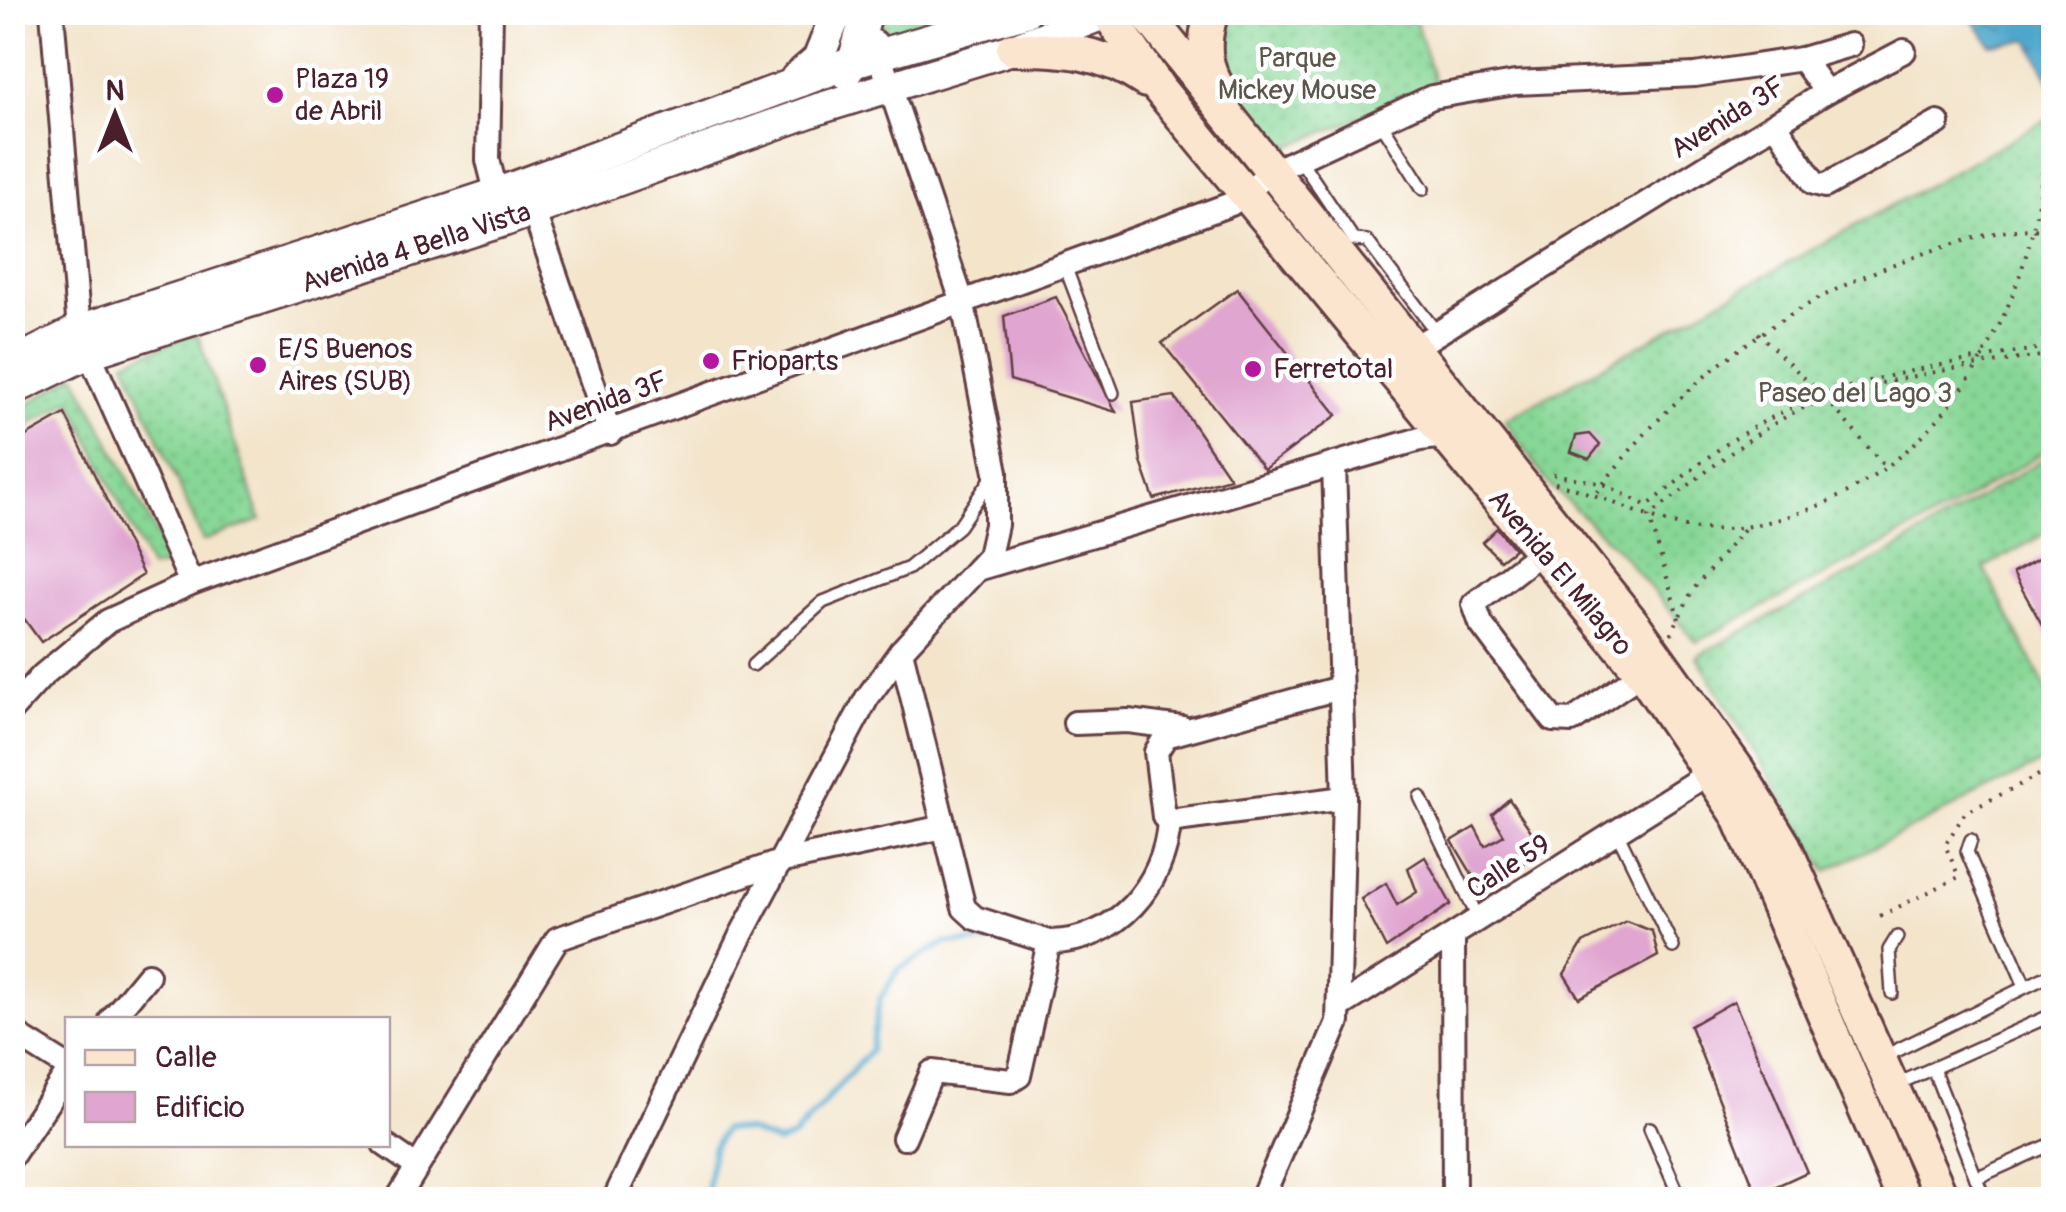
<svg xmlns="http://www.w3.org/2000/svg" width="2066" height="1212" viewBox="0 0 2066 1212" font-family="Pangolin,sans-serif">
<defs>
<pattern id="grass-dots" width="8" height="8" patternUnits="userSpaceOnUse" patternTransform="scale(2.5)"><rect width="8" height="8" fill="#87d796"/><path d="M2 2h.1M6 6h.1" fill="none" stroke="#76b881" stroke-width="1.8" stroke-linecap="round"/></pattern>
<pattern id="water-ripples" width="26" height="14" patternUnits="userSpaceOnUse" patternTransform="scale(2.5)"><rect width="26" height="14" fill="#4ea7cc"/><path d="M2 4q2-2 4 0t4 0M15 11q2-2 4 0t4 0" fill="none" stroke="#4387a6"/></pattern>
</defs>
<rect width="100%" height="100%" fill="#fff"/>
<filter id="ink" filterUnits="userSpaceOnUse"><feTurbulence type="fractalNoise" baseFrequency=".01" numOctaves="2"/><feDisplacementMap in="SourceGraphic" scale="20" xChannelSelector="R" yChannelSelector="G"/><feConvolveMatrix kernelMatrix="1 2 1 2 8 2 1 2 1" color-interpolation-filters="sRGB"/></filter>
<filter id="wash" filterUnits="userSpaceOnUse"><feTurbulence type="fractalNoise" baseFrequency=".0048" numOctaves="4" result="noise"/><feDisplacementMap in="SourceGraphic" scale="40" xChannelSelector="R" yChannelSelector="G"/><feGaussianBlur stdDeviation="2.25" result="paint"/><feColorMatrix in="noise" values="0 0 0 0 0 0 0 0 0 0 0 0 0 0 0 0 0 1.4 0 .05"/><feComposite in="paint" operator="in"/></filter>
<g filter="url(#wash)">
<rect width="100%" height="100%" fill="#f3e4ca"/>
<g fill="url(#grass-dots)" stroke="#687b60" stroke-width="2.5">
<path d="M879 13H992L888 44 877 21Z"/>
<path d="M1228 13H1413L1436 87 1273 153C1248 115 1194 59 1228 13Z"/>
<path d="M2053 116V446L1947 511 1696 642 1620 552 1546 481 1505 420Z"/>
<path d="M197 333 261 520 203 541 125 361Z"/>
<path d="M75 374 172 565 150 568 71 400 13 434V414Z"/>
<path d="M2053 453V529L1984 568 2053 702V757L1826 871 1697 656 1888 554Z"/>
</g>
<path fill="url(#water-ripples)" stroke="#4c637c" stroke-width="2.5" d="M1968 13H2053V87L2029 40 1991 45Z"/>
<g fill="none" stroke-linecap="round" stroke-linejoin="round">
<g stroke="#4ea7cc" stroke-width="6">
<path d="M12 42 22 38"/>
<path d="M706 1200 713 1148 724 1129 749 1131 778 1143 794 1136 870 1051 880 999 899 969 945 943 987 942"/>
</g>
</g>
<g id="blocks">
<g fill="#e0a5d0">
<path d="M1237 289 1337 415 1264 469 1162 343Z"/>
<path d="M1056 297 1116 412 1010 380 1004 316Z"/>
<path d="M1174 396 1230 478 1154 499 1141 462 1133 402Z"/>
<path d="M65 414 143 575 41 642 12 602V444Z"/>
<path d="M1590 434 1600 445 1589 459 1571 452 1576 436Z"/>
<path d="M1497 528 1514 549 1500 560 1482 542Z"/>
<path d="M2054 550V646L2013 573Z"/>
<path d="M1509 799 1544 850 1481 889 1452 841 1475 827 1485 846 1504 835 1492 814Z"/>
<path d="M1425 857 1451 904 1386 948 1361 899 1386 883 1397 905 1417 892 1408 868Z"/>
<path d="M1626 921 1652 931 1658 956 1579 998 1564 974 1583 943Z"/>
<path d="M1734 1001 1807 1172 1757 1195 1690 1026Z"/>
</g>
</g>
</g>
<g filter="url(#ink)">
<use href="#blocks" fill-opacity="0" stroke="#633d43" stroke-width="2.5"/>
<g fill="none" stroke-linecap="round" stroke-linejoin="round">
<defs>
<g id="service">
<path d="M1380 121 1423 189"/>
<path d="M1299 158 1354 240 1367 241 1437 333"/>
<path d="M1065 266 1113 393"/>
<path d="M753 665 823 602 909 568 959 526 993 476"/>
<path d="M1420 797 1480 922"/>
<path d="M1617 832 1673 947"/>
<path d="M1971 840 1967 852 2025 986"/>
<path d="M1892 993 1889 950 1897 937"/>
<path d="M1883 1057 2054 973"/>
<path d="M1934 1071 1976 1178"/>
<path d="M1893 1086 2054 1014"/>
<path d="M1650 1128 1681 1200"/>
<path d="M1985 1200 1976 1178 2054 1143"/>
<path d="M2053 1200 2054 1199"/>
</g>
<g id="minor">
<path d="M52 12 79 330 191 583"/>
<path d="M491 12 488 160 500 208"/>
<path d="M1802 59 1850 45"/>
<path d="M1826 92 1904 51"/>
<path d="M1776 124 1814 183 1825 186 1938 123"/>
<path d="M528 195 610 433"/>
<path d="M1542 551 1474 604 1481 624 1553 720 1572 721 1642 673"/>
<path d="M977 569 1420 439 1446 436"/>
<path d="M901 651 964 908 975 918 1049 942 1019 1076 1011 1081 932 1072 904 1138"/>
<path d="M1339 688 1166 736 1156 752 1164 817 1169 821 1344 798"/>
<path d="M12 709 43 675 108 621 191 583 1231 204 1271 172 1432 97 1515 83 1695 75 1802 59 1826 92 1412 349"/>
<path d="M1075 723 1128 721 1182 728"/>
<path d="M1453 937 1454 1200"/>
<path d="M1049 942C1115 943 1166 884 1169 821"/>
<path d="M1339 1007 1709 773"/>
<path d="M111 1020 148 975"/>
<path d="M12 1032 68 1067"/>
<path d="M384 1144 416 1166"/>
<path d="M12 1156 68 1072"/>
<path d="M397 1200 557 939 783 861 944 827"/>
<path d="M614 1200 740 937 867 698 901 651 989 556 996 525V472L963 304 875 42"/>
<path d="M1261 1200 1338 1022 1344 798 1334 464"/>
</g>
<g id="tertiary">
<path d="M846 73 853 62 867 12"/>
<path d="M796 78 818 59 837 12"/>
<path d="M12 364 79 330 495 194 853 62 1025 12"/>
<path d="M12 390 89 353 504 221 821 108 1013 49 1109 12"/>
</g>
<g id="secondary">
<path d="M1107 12 1160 90 1642 673 1738 815 1904 1200"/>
<path d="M1145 12 1635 626 1738 770 1784 845 1943 1200"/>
<path d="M1212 12C1202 42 1203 66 1221 92"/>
<path d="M1013 49C1065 49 1102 51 1146 81"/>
</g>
</defs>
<use href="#service" stroke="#633d43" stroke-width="16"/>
<use href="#minor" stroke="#633d43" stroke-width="28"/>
<use href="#tertiary" stroke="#633d43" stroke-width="35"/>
<use href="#secondary" stroke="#633d43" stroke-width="38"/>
<g stroke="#633d43" stroke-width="4" stroke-dasharray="2.5 8" stroke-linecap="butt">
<path d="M2034 229 2054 245"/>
<path d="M1758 333 1828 401 1885 467"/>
<path d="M1553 474 1604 484 1647 506C1677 483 1707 455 1739 436 1832 377 1947 364 2054 346"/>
<path d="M1555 483C1603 494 1654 525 1700 529 1734 532 1773 522 1805 511 1923 469 1999 359 2030 241 2039 207 2042 170 2048 136"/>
<path d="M1597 492C1684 375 1801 290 1941 248 1980 236 2013 225 2054 231"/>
<path d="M1679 619 1649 516C1696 481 1740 441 1793 413 1862 378 1976 366 2054 354"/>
<path d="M1671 634 1692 591 1745 528"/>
<path d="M1880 916 1959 877 1945 845 1965 813 2054 767"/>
</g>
<use href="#service" stroke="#fff" stroke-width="11"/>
<use href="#minor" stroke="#fff" stroke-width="22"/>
<use href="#tertiary" stroke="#fff" stroke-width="30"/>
<use href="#secondary" stroke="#fce5cf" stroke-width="32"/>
</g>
</g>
<g fill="#b5179e" stroke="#fff" stroke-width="4">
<circle cx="275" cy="95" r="10"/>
<circle cx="711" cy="361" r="10"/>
<circle cx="258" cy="365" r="10"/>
<circle cx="1253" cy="369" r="10"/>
</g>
<g text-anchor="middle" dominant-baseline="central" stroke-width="9" stroke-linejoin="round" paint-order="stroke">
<g font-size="28" fill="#5c564b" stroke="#fff">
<text x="1297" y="58">Parque<tspan x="1297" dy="32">Mickey Mouse</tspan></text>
<text x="1855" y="393">Paseo del Lago 3</text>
</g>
<g font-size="28" fill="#4a1f2b" stroke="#fff" text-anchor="start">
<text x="295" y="79">Plaza 19<tspan x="295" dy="32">de Abril</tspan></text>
<text x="278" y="349">E/S Buenos<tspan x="278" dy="32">Aires (SUB)</tspan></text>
<text x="731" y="361">Frioparts</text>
<text x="1273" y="369">Ferretotal</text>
</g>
<g font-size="28" fill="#4a1f2b" stroke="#fff">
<text transform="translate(1728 118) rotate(-32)">Avenida 3F</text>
<text transform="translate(416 248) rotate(-18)">Avenida 4 Bella Vista</text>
<text transform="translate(606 402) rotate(-20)">Avenida 3F</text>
<text transform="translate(1560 573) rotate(50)">Avenida El Milagro</text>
<text transform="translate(1509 867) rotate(-33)">Calle 59</text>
</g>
</g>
<rect width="2066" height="1212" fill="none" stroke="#fff" stroke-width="50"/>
<rect x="65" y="1017" width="325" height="130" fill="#ffffff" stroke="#b7a5aa" stroke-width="2.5"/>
<rect x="85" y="1050" width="50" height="15" fill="#fce5cf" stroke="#b7a5aa" stroke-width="2.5"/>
<text x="155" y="1067" font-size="30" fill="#4a1f2b">Calle</text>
<rect x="85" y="1092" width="50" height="30" fill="#e0a5d0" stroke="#b7a5aa" stroke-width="2.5"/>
<text x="155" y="1117" font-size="30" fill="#4a1f2b">Edificio</text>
<g transform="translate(115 115)" stroke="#ffffff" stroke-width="8" paint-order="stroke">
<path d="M0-8L18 38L0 25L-18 38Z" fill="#4a1f2b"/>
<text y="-15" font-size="28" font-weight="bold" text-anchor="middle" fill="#4a1f2b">N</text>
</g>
</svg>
